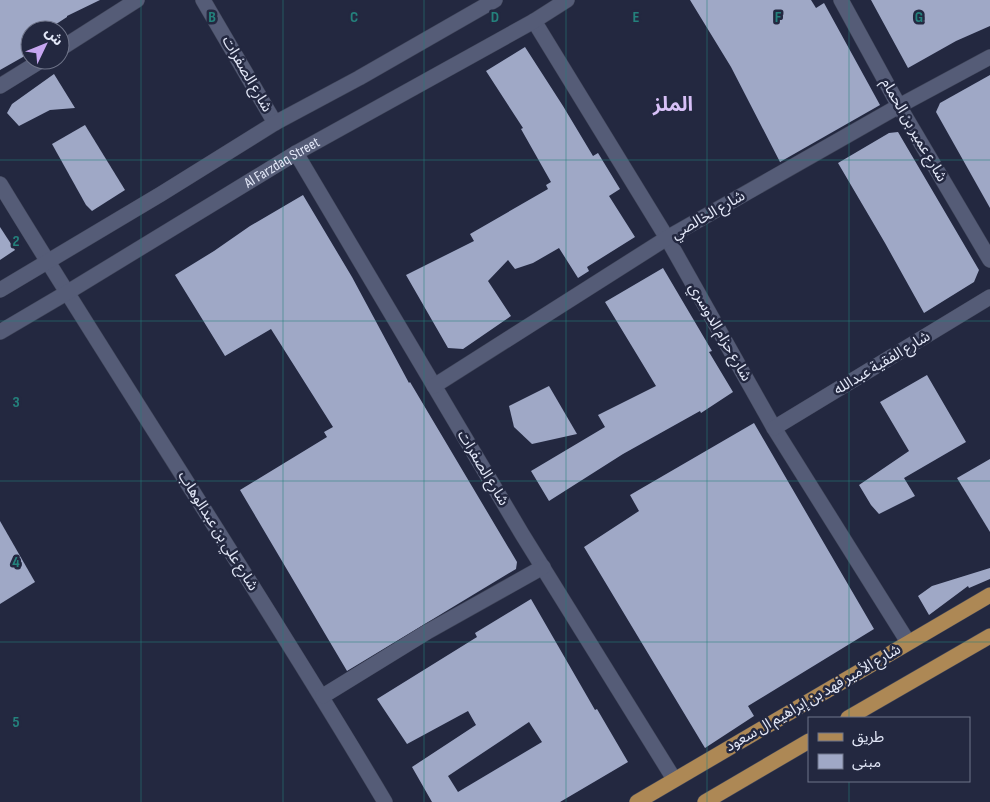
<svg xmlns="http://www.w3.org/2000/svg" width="990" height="802" viewBox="0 0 990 802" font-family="'Sofia Sans Condensed','Noto Sans Arabic',sans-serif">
<rect width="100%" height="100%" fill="#232840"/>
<g fill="#9fa8c6" fill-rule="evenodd">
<path d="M0 0H100L67 16V17L47 30H30V53L0 70Z"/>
<path d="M690 0H811L816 8 824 3 880 105 780 162 731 67Z"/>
<path d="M871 0H990V26L956 41 908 68Z"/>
<path d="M525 47 563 106 593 156 598 153 620 189 609 196 635 237 587 267 589 271 578 278 559 248 533 263 515 269 508 260 488 281 511 316 463 349 448 348 406 275 474 241 470 234 548 189 546 185 551 182 521 129 523 128 486 71Z"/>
<path d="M54 74 75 108 50 110 19 126 7 113 12 104Z"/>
<path d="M990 75V208L936 112 940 103Z"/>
<path d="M85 125 125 190 92 211 86 205 52 144Z"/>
<path d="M898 132 979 270 974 282 924 313 885 243 838 163 889 133Z"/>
<path d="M303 195 352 277 409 383 410 382 517 562 516 569 347 671 240 490 327 437 324 432 333 427 271 329 225 356 175 275 214 251 250 226Z"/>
<path d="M0 227 15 250 0 260Z"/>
<path d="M663 268 712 351 709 352 733 392 701 413 700 411 623 454 549 501 531 471 605 427 598 415 656 386 605 302Z"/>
<path d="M927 375 966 442 904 478 915 496 879 514 871 505 859 485 909 451 880 402Z"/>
<path d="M549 386 577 434 532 444 514 427 509 406Z"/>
<path d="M754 423 874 629 748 706 754 716 705 748 584 547 639 511 630 495Z"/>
<path d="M990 459V532L957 478Z"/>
<path d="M0 521 35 582 0 604Z"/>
<path d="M990 568V579L969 588 968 586 929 615 918 596 932 586Z"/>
<path d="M531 599 595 710 597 709 628 762 560 802H432L412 767 476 725 468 711 407 744 377 699 477 637 475 633ZM529 722 542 742 458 792 448 776Z"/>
</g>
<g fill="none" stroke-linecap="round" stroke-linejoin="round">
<defs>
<g id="minor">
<path d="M203 0 275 123"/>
<path d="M841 0 899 106 990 260"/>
<path d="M534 21 667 238 774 428 908 642"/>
<path d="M60 49 137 0"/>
<path d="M0 86 42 60"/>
<path d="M296 153 522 534 674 779"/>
<path d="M0 184C126 391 261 593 385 802"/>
<path d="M0 290 161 194 275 123 359 78 495 0"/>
<path id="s1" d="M0 332 68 292 296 153 534 21 567 0"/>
<path d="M434 386 667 238 899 106 990 57"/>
<path d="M774 428 990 297"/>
<path d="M323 696 427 632 543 567"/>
</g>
<g id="major">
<path d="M848 718 990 636"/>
<path d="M637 802 990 595"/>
<path d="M705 802 809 741"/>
</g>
</defs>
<use href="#minor" stroke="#3f4458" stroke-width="16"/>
<use href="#major" stroke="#3f4458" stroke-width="16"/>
<use href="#minor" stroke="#555c77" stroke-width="15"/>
<use href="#major" stroke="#ad8855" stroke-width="15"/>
</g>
<path fill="none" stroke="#24817c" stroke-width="1" stroke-opacity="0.55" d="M141 0V802M283 0V802M424 0V802M566 0V802M707 0V802M849 0V718M0 160H990M0 321H990M0 481H990M0 642H990M849 781V802"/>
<g text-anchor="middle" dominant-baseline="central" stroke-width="5" stroke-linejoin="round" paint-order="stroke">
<g font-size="15" fill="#e2e7f7" stroke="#232840">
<text transform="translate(247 74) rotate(60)">شارع الصفرات</text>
<text transform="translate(914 130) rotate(60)">شارع عمير بن الحمام</text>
<text stroke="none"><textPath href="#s1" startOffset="329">Al Farzdaq Street</textPath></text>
<text transform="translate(708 215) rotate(-30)">شارع الخالصي</text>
<text transform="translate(720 332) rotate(60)">شارع حزام الدوسري</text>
<text transform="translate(882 363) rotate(-31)">شارع الفقية عبدالله</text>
<text transform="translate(483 468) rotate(59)">شارع الصفرات</text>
<text transform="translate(218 531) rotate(58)">شارع علي بن عبدالوهاب</text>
<text transform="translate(813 698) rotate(-30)">شارع الأمير فهد بن إبراهيم ال سعود</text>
</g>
<g font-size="20" font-weight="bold" fill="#d7c0f7" stroke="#232840">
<text x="673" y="105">الملز</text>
</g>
</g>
<g font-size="16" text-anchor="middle" font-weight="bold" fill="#24817c" stroke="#232840" stroke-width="5" stroke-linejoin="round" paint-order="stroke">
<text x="212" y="22">B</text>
<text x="354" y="22">C</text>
<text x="495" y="22">D</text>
<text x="636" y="22">E</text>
<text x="778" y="22">F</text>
<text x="919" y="22">G</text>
<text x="16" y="246">2</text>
<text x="16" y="407">3</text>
<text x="16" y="567">4</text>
<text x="16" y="727">5</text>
</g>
<rect x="808" y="717" width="162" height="65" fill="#232840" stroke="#6f7489"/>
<rect x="818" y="733" width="25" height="8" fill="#ad8855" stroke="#6f7489"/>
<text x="852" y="742" font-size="15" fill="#e2e7f7">طريق</text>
<rect x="818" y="754" width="25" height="15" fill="#9fa8c6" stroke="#6f7489"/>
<text x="852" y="767" font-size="15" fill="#e2e7f7">مبنى</text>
<g transform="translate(45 45) rotate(47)"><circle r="24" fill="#232840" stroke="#6f7489"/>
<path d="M0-4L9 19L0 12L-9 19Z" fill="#c6a6f0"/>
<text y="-8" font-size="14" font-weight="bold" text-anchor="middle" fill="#e2e7f7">ش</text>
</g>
</svg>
